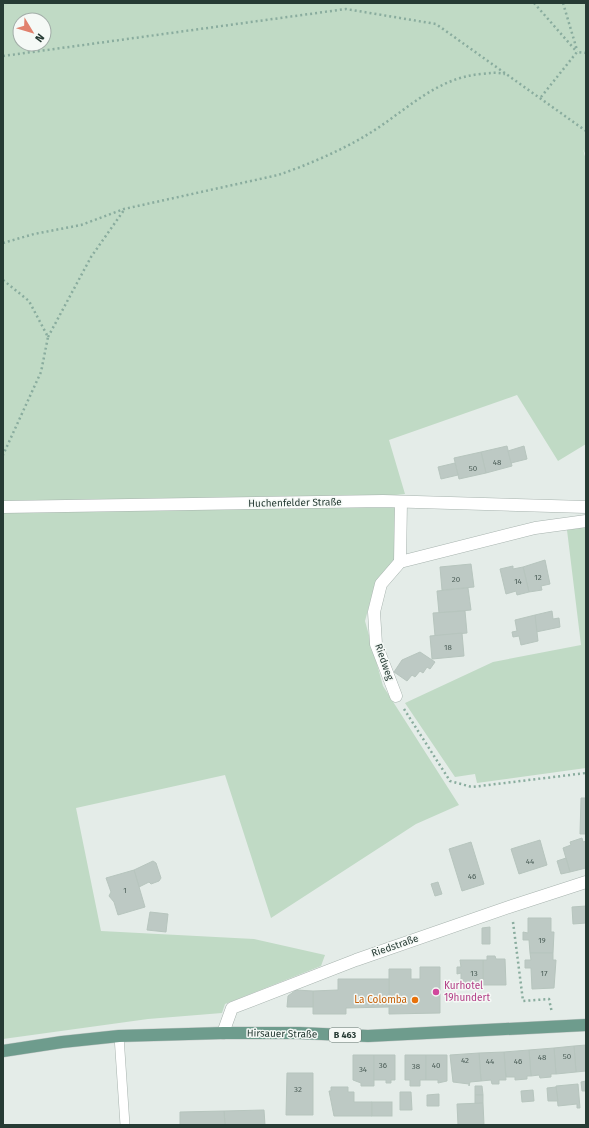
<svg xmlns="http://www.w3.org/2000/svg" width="589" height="1128" viewBox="0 0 589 1128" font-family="'Fira Sans',sans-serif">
<rect width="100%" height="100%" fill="#e4ece8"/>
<g fill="#c0dac5" fill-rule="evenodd">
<path d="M3 3H586V156L583 149 586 160V444L558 461 517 395 389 440 405 494 396 495 394 560 375 583 365 621 383 686 459 805 416 824 271 918 225 775 76 808 101 931 254 939 325 955 321 966 225 1004 222 1013 148 1019 3 1039ZM20 20H44V44H20Z"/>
<path d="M586 527V768L477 783 475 774 455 777 405 703 493 662 581 645 567 530Z"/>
</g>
<g fill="#bdc9c4" stroke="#b7c5be">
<path d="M507 446 512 466 486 473 481 452Z"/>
<path d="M524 446 527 459 511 463 508 451Z"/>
<path d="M481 452 486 473 459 479 454 458Z"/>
<path d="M455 463 458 475 441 479 438 467Z"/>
<path d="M545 560 550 584 541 586 542 590 529 592 523 567Z"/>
<path d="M471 564 474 587 442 590 440 567Z"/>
<path d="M513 566V569L523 567 529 592 517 595 516 591 506 594 500 569Z"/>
<path d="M468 588 471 610 439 613 437 591Z"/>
<path d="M465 611 467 633 435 636 433 613Z"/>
<path d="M552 611 553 619 559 618 560 627 536 632 535 615Z"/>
<path d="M535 615 538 641 521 645 519 636 513 637 512 632 517 631 515 620Z"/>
<path d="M462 633 464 656 432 659 430 636Z"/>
<path d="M420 652 435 662 430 669 427 667 423 673 420 671 415 677 412 675 407 681 394 672 402 660Z"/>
<path d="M581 798H586V834H580Z"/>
<path d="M582 838 583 842 586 841V868L570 872 563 848 571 845 570 842Z"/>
<path d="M540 840 547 865 519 874 511 849Z"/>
<path d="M471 842 484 884 462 891 449 849Z"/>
<path d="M566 858 570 872 561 874 557 861Z"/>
<path d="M153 861 156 863 161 878 159 881 151 884 149 882 139 887 134 870Z"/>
<path d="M134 870 145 907 118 915 114 902 109 896 111 892 106 878Z"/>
<path d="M438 882 442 894 435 896 431 884Z"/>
<path d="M586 906V923L573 924 572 907Z"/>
<path d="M150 912 168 914 166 932 147 930Z"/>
<path d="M528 918H551V932H554L553 953H530L529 940H523V932L528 933Z"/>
<path d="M490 927V944H482V928Z"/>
<path d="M530 953H553V960H556L554 988 532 989 531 968H525V960H531Z"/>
<path d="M487 956H495L496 959H505L506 985H483V960H487Z"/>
<path d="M460 960H483V985H461V973L457 974V967H461Z"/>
<path d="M420 967H440V1013L389 1014V969H411V979H420Z"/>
<path d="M338 979H389V1007L346 1008V1014H313V991L338 990Z"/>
<path d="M296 990 313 991V1007H287L288 996Z"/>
<path d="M586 1045V1071L576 1072 574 1046Z"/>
<path d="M574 1046 576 1072 556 1074 554 1048Z"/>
<path d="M554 1048 556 1074H551V1077L540 1078 539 1075 531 1076 529 1050Z"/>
<path d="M529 1050 531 1076H527V1079L515 1080V1077H506L504 1052Z"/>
<path d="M504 1052 506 1080H499V1084H492L491 1080 481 1081 479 1053Z"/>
<path d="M479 1053 481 1081 470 1082 469 1086V1084L453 1082 450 1055Z"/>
<path d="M353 1055H374V1086H361V1083L353 1080Z"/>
<path d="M374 1055H395V1080H391V1083H386V1080H374Z"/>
<path d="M405 1055H426V1080H420V1086H410V1080H405Z"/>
<path d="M426 1055H447V1081L438 1083V1080H426Z"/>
<path d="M287 1073H313V1115H286Z"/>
<path d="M586 1081V1091H582L581 1082Z"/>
<path d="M578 1084 580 1108H577V1104L558 1106 556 1086Z"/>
<path d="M475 1086H482L483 1095H475Z"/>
<path d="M331 1087H348V1092H354V1102H372V1116H334L329 1091H331Z"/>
<path d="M556 1087 558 1101H548L547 1088Z"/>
<path d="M533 1090 534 1101 522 1102 521 1091Z"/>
<path d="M400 1092H411L412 1110H400Z"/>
<path d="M439 1094V1106H427V1095Z"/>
<path d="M475 1095H483V1103L475 1104Z"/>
<rect x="372" y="1102" width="20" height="14"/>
<path d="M483 1103 484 1125H458L457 1104Z"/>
<path d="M264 1110 265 1125H225L224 1111Z"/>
<path d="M224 1111 225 1125H180V1112Z"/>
</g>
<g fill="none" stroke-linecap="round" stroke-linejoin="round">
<defs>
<path id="service" d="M119 1036 125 1125"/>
<g id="minor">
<path d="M3 507 383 501 586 507"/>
<path d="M400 562 401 502"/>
<path d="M396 696 376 644 374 612 381 584 400 562 535 528 586 521"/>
<path d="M223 1033 232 1008 356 960 512 906 586 882"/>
</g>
<path id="primary" d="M3 1051 62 1042 119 1036 223 1033H299L368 1036 586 1025"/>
</defs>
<use href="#service" stroke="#a7b3ae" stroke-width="10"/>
<use href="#minor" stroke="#a7b3ae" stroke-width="13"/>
<use href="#primary" stroke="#c2c8c6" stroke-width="13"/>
<g stroke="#89ac9e" stroke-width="2.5" stroke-dasharray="2 3" stroke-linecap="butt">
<path d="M534 3 577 52"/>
<path d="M563 3 577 50"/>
<path d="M3 56 346 9 436 24 586 131"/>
<path d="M541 97 577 52 586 53"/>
<path d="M3 243 34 234 81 225 124 209 278 175C305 166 340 151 365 136 403 114 434 78 481 74 490 73 497 72 505 74"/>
<path d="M3 280 29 301 48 337 41 372 3 455"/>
<path d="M48 337 91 257 124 210"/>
<path d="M404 709 450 781 472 787 586 773"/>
<path d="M513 922 523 1001 549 999 552 1013"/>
</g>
<use href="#service" stroke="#fff" stroke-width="9"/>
<use href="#minor" stroke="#fff" stroke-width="12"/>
<use href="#primary" stroke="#6e9c8d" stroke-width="12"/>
</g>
<circle fill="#d1479c" stroke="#f5f9f6" stroke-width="1.5" cx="436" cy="992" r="4"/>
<circle fill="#e8710a" stroke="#f5f9f6" stroke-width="1.5" cx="415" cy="1000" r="4"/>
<g text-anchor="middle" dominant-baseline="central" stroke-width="3" stroke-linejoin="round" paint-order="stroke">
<g font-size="8" fill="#4c5e58">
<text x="497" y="462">48</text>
<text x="473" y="468">50</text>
<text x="538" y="577">12</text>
<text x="456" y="579">20</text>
<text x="518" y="581">14</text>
<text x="448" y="647">18</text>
<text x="530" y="861">44</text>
<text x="472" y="876">46</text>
<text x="125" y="890">1</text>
<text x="542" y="940">19</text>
<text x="474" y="973">13</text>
<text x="544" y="973">17</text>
<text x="567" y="1056">50</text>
<text x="542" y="1057">48</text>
<text x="465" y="1060">42</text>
<text x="490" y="1061">44</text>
<text x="518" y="1061">46</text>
<text x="383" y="1065">36</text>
<text x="436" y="1065">40</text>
<text x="416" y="1066">38</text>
<text x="363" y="1069">34</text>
<text x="298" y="1089">32</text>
</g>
<rect fill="#f5f9f6" stroke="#64746e" stroke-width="1" x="329" y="1028" width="32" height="14" rx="3"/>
<g font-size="9" font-weight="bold" fill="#263b34">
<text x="345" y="1035">B 463</text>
</g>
<g font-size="10" fill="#263b34" stroke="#f5f9f6">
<text transform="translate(295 503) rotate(-1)">Huchenfelder Straße</text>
<text transform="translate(384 662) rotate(71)">Riedweg</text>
<text transform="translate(395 946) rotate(-19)">Riedstraße</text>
<text transform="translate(282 1034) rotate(1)">Hirsauer Straße</text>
</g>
<g font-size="10" fill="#b23c85" stroke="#f5f9f6" text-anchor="start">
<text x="444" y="986">Kurhotel<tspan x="444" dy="12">19hundert</tspan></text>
</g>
<g font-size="10" fill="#c56008" stroke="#f5f9f6" text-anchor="end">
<text x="407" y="1000">La Colomba</text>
</g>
</g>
<rect width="589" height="1128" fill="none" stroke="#263b34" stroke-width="8"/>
<g transform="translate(32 32) rotate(128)"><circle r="19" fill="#f5f9f6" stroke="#a2ada8"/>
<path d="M0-3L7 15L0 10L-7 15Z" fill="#e1816d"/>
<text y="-6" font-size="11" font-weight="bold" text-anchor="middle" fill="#263b34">N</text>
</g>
</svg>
